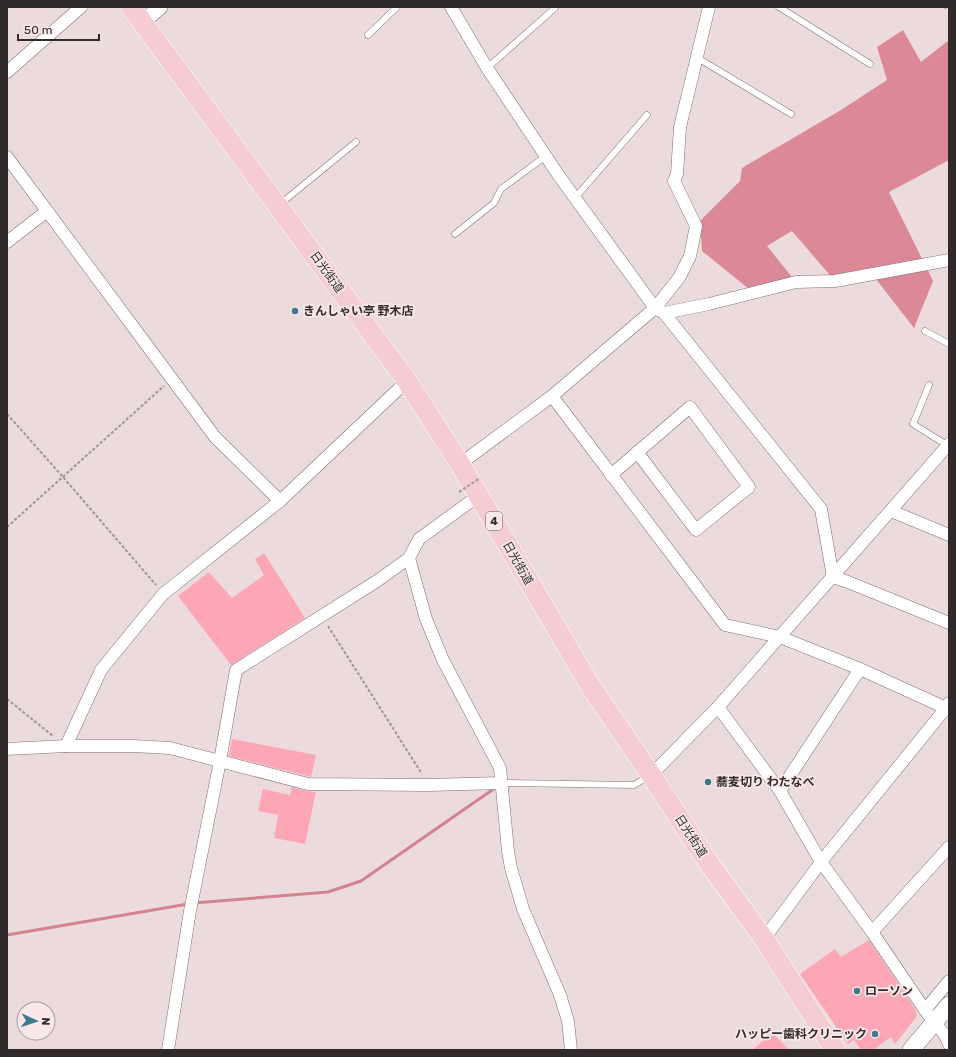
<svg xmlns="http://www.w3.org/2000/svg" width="956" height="1057" viewBox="0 0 956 1057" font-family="Rubik,'Noto Sans JP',sans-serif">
<rect width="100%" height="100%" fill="#ebdbdd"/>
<path fill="#db8897" d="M903 30 921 62 949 40V160L889 192 933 281 914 328 872 274 835 281 792 231 767 246 796 282 754 293 702 251 700 221 740 181 742 168 841 110 887 80 877 47Z"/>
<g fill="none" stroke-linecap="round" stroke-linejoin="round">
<g stroke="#d48290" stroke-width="3">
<path d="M194 903 328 892 361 881 495 788"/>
<path d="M7 935 188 904"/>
</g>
</g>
<g fill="#fda7b6">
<path d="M264 553 305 618 231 665 178 596 209 572 232 598 264 575 255 559Z"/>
<path d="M232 739 316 755 311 777 229 756Z"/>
<path d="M292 787 306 791 316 792 305 844 274 838 278 815 258 811 263 789 290 795Z"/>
<path d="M869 940 915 1009 917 1016 895 1044 891 1037 873 1050H861L854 1040 848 1044 800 974 835 949 841 957Z"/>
<path d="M772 1032 789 1050H753Z"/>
</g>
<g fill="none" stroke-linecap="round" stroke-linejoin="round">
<defs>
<g id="service">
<path d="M779 7 870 64"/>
<path d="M368 35 397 7"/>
<path d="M696 57 791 114"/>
<path d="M487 68 555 8"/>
<path d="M575 198 647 115"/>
<path d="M279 205 356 142"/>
<path d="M455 234 494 203 501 189 546 156"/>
<path d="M925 331 949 344"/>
<path d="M929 385 913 424 947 445"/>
<path d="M501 783 634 785 649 776"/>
</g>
<g id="minor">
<path d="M451 7 487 68 559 176 655 308 664 313 821 509 833 577 848 582 949 623"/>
<path d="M7 72 81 7"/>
<path d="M7 157 215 437 280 501"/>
<path d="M7 242 47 211"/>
<path d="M664 313 709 304 796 282 835 281 949 260"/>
<path d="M552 396 725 625 780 637 860 669 946 708"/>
<path d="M460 464 552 396 655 308 679 278 690 256 696 226 674 181 677 174 680 127 709 7"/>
<path d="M611 475 690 407 749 487 696 530 637 452"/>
<path d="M891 511 949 535"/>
<path d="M409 558 426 619 443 660 500 768 508 851 511 868 523 909 560 995 568 1021 571 1050"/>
<path d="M718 707 780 791 821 862 872 932 927 1013 945 1035 949 1044"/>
<path d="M66 746 101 670 163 594 280 501 407 381"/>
<path d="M7 749 66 746H133L170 748 308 784 429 785 501 783"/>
<path d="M651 775 718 707 949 444"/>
<path d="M780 791 860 669"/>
<path d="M872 932 949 847"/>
<path d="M764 939 821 862 946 708 949 703"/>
<path d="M925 1010 949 981"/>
<path d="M168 1050 190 911 220 761 236 670 377 581 409 558 419 539 478 496"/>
</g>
<path id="tertiary" d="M143 22 160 7"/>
<path id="secondary" d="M911 1050 949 1005"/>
<path id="trunk" d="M131 7 407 381 460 464 591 687 651 775 706 859 764 939 835 1050"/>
</defs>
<use href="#service" stroke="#7f7072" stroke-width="7"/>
<use href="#minor" stroke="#7f7072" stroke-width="13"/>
<use href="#tertiary" stroke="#7f7072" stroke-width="16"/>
<use href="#secondary" stroke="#7f7072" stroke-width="18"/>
<use href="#trunk" stroke="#fff" stroke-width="21"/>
<g stroke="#9f9395" stroke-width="2" stroke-dasharray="3 2" stroke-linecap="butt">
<path d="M944 7 949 10"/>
<path d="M7 414 63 477 156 585"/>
<path d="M7 527 164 386"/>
<path d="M328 626 422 774"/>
<path d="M7 699 53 736"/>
</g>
<use href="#service" stroke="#fff" stroke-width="6"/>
<use href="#minor" stroke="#fff" stroke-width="12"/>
<use href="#tertiary" stroke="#fff" stroke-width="15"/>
<use href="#secondary" stroke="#fff" stroke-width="17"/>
<use href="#trunk" stroke="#f4ccd2" stroke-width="20"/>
<path stroke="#9f9395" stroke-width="2" stroke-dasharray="3 2" stroke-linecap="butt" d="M459 492 480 478"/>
</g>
<g fill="#3a7b8e" stroke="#f9e8ea" stroke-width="1.5">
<circle cx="295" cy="311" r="4"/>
<circle cx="708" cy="782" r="4"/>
<circle cx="857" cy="991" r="4"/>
<circle cx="875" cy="1034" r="4"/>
</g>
<g text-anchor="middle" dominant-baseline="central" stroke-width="3.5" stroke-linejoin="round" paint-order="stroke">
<rect fill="#f9e8ea" stroke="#6c6364" stroke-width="1" x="486" y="512" width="16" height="18" rx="3"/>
<g font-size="11" font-weight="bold" fill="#302a2b">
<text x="494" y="521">4</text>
</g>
<g font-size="12" fill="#302a2b" stroke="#f9e8ea">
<text transform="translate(327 272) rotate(54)">日光街道</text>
<text transform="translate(518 563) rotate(60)">日光街道</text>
<text transform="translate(691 836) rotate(57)">日光街道</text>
</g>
<g font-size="12" font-weight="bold" fill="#302a2b" stroke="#f9e8ea" text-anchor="start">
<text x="303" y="311">きんしゃい亭 野木店</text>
<text x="716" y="782">蕎麦切り わたなべ</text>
<text x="865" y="991">ローソン</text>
<text x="867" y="1034" text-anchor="end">ハッピー歯科クリニック</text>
</g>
</g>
<rect width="956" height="1057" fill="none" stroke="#302a2b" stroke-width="16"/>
<g transform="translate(36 1021) rotate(93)"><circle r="19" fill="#f9e8ea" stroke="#a99c9e"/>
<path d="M0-3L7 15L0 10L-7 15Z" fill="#3a7b8e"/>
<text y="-6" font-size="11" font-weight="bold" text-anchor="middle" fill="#302a2b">N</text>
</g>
<path d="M18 34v6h81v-6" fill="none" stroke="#302a2b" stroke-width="2"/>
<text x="24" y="34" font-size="12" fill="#302a2b" stroke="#f9e8ea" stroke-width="3" paint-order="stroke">50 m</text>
</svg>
